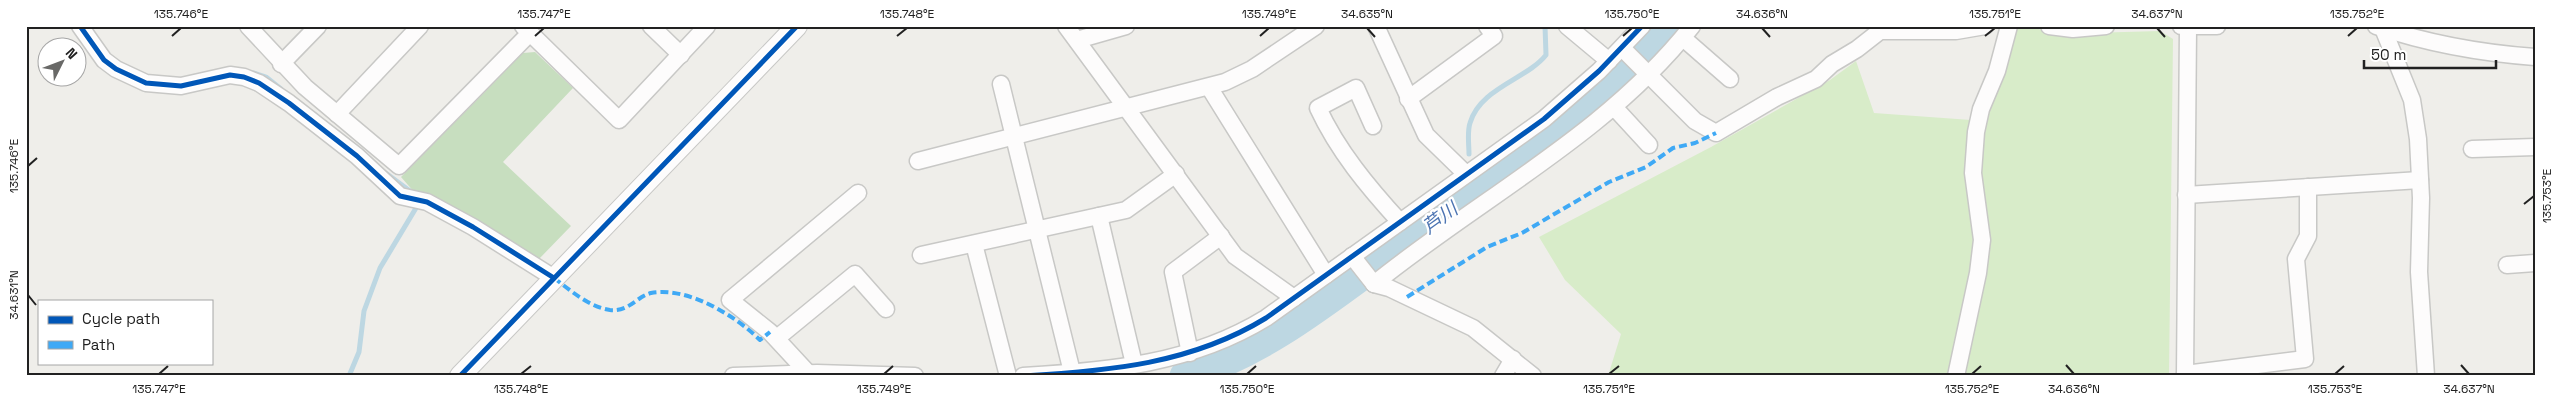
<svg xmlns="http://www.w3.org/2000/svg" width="2561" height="402" viewBox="0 0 2561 402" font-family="'Space Grotesk','Noto Sans JP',sans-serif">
<rect width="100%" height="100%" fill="#efeeea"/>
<g fill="#d8ecc9">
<path d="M2013 26H2030L2054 34 2160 31 2173 39 2169 376H1964L1980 183 1981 143Z"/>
<path d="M1856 61 1874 113 1971 120 1965 165 1975 234 1973 259 1951 376H1608L1621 334 1565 280 1539 237 1711 147 1830 80Z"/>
</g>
<path fill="#c7debf" d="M535 52 573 88 503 162 571 226 539 259 415 193 401 177 523 53Z"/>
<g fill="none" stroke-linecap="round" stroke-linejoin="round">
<g stroke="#bdd7e2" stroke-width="5">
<path d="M254 73 266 77 281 89"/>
<path d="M1469 154C1469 145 1467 132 1470 123 1480 88 1527 79 1546 55L1545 26"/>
<path d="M387 174 414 194"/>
<path d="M349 376 359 352 364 311 380 268 416 208 415 202"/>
</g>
<path stroke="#bdd7e2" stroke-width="31" d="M1185 376C1268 351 1335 293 1404 244 1447 214 1488 183 1529 152 1580 114 1631 76 1670 26"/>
<defs>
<g id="minor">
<path d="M80 26 104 60 116 69 146 83 181 86 230 75 244 77 259 83 289 103 357 156 400 196 427 202 473 227 554 278"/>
<path d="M248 26 305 87 399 166 530 33"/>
<path d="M523 26 619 120 707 26"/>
<path d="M651 26 681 55"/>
<path d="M1066 26 1235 256 1294 298"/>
<path d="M1376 26 1426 135 1466 174"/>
<path d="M1567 26 1609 61"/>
<path d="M2049 26 2073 29 2106 26"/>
<path d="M2181 26H2217"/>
<path d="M2376 26C2429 44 2480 53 2535 57"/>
<path d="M2382 26 2412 100 2418 139 2421 198 2419 272 2426 376"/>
<path d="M1683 38 1730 79"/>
<path d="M1077 40 1126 26"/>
<path d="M1622 48 1695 121 1716 133 1777 97 1816 79 1832 64 1857 49 1880 31H1956L1985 26"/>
<path d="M281 64 318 26"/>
<path d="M1001 84 1072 372"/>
<path d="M1209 87 1326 275"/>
<path d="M1408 99 1494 36 1487 26"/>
<path d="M1614 107 1649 145"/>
<path d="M337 114 420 26"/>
<path d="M1373 126 1356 88 1318 108C1338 151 1368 187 1400 222"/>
<path d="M2472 149 2535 147"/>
<path d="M918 161 1225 82 1252 69 1316 26"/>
<path d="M2186 195 2420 180"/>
<path d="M1099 216 1134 364"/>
<path d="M974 244 1008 376"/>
<path d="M921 255 1126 210 1176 174"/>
<path d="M1352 256 1374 284"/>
<path d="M2507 265 2535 263"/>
<path d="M1374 284C1480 198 1606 135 1692 26"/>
<path d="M1374 284 1389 288 1473 328 1533 376"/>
<path d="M777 338 855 274 886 309"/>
<path d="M1190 353 1173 272 1221 236"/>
<path d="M808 373 770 332 730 300 858 193"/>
<path d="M2185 374 2305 359 2296 259 2308 236V187"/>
<path d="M733 376 817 373 915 376"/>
<path d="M1023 376C1109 371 1191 364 1266 318L1544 119 1599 71 1642 26"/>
<path d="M1503 376 1513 359"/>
<path d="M1956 376 1978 273 1982 240 1973 173 1976 132 1981 109 1997 71 2009 26"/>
<path d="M2185 376 2188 28"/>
</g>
<path id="tertiary" d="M460 376 797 26"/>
</defs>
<use href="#minor" stroke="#c8c8c6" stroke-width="19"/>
<use href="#tertiary" stroke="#c8c8c6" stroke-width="22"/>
<use href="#minor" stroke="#fdfcfc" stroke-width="16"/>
<use href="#tertiary" stroke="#fdfcfc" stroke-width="20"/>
<g stroke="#3fa9f5" stroke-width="4" stroke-dasharray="8 4" stroke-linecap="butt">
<path d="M554 278C570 290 589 307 610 310 629 312 636 297 651 293 687 286 736 316 760 340L770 332"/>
<path d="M1407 297 1487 247 1522 233 1609 182 1646 167 1673 148 1695 143 1716 133"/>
</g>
<defs>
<g id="cycleway">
<path d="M80 26 104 60 116 69 146 83 181 86 230 75 244 77 259 83 289 103 357 156 400 196 427 202 473 227 554 278"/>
<path d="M460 376 797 26"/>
<path d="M1023 376C1109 371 1191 364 1266 318L1544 119 1599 71 1642 26"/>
</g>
</defs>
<use href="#cycleway" stroke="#fff" stroke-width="8"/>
<use href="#cycleway" stroke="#0057b8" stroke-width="5"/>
</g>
<path fill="none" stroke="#212121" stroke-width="2" d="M1367 28 1375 37M1762 28 1770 37M2157 28 2165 37M172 36 181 28M535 36 544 28M897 36 907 28M1260 36 1269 28M1623 36 1632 28M1985 36 1995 28M2348 36 2357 28M28 166 37 158M2524 204 2534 196M28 295 36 305M2066 365 2074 374M2461 365 2469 374M159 374 168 366M521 374 531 366M884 374 893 366M1247 374 1256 366M1609 374 1619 366M1972 374 1981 366M2335 374 2344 366"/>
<g text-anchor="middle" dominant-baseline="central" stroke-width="4.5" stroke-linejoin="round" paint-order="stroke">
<g font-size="19" font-style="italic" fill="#4c74b2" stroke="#fff">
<text transform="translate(1440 218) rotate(-36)">芦川</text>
</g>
</g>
<rect width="2561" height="402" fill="none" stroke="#ffffff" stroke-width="55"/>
<rect x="38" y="300" width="175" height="65" fill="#ffffff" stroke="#a6a6a6"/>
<rect x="48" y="316" width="25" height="8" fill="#0057b8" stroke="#a6a6a6"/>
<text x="82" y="324" font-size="15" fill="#212121">Cycle path</text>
<rect x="48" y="341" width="25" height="8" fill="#3fa9f5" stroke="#a6a6a6"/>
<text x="82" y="350" font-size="15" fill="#212121">Path</text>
<g transform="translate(62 62) rotate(48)"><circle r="24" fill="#ffffff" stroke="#a6a6a6"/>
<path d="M0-4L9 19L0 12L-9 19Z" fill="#696967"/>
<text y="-8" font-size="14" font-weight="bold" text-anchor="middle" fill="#212121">N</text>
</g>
<path d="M2364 60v8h132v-8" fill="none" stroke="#212121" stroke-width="2.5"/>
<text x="2371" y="60" font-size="15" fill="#212121" stroke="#ffffff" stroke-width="4" paint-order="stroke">50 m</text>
<rect x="28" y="28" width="2506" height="346" fill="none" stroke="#212121" stroke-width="2"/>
<g font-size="12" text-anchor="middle" fill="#212121">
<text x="181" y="18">135.746°E</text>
<text x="544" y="18">135.747°E</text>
<text x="907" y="18">135.748°E</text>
<text x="1269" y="18">135.749°E</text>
<text x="1367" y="18">34.635°N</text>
<text x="1632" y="18">135.750°E</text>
<text x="1762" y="18">34.636°N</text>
<text x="1995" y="18">135.751°E</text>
<text x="2157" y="18">34.637°N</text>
<text x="2357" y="18">135.752°E</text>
<text transform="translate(14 166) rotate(-90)" y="4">135.746°E</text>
<text transform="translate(2547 196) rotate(-90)" y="4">135.753°E</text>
<text transform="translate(14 295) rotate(-90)" y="4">34.631°N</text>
<text x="159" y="393">135.747°E</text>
<text x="521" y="393">135.748°E</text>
<text x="884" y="393">135.749°E</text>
<text x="1247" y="393">135.750°E</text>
<text x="1609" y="393">135.751°E</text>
<text x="1972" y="393">135.752°E</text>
<text x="2074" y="393">34.636°N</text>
<text x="2335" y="393">135.753°E</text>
<text x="2469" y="393">34.637°N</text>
</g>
</svg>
